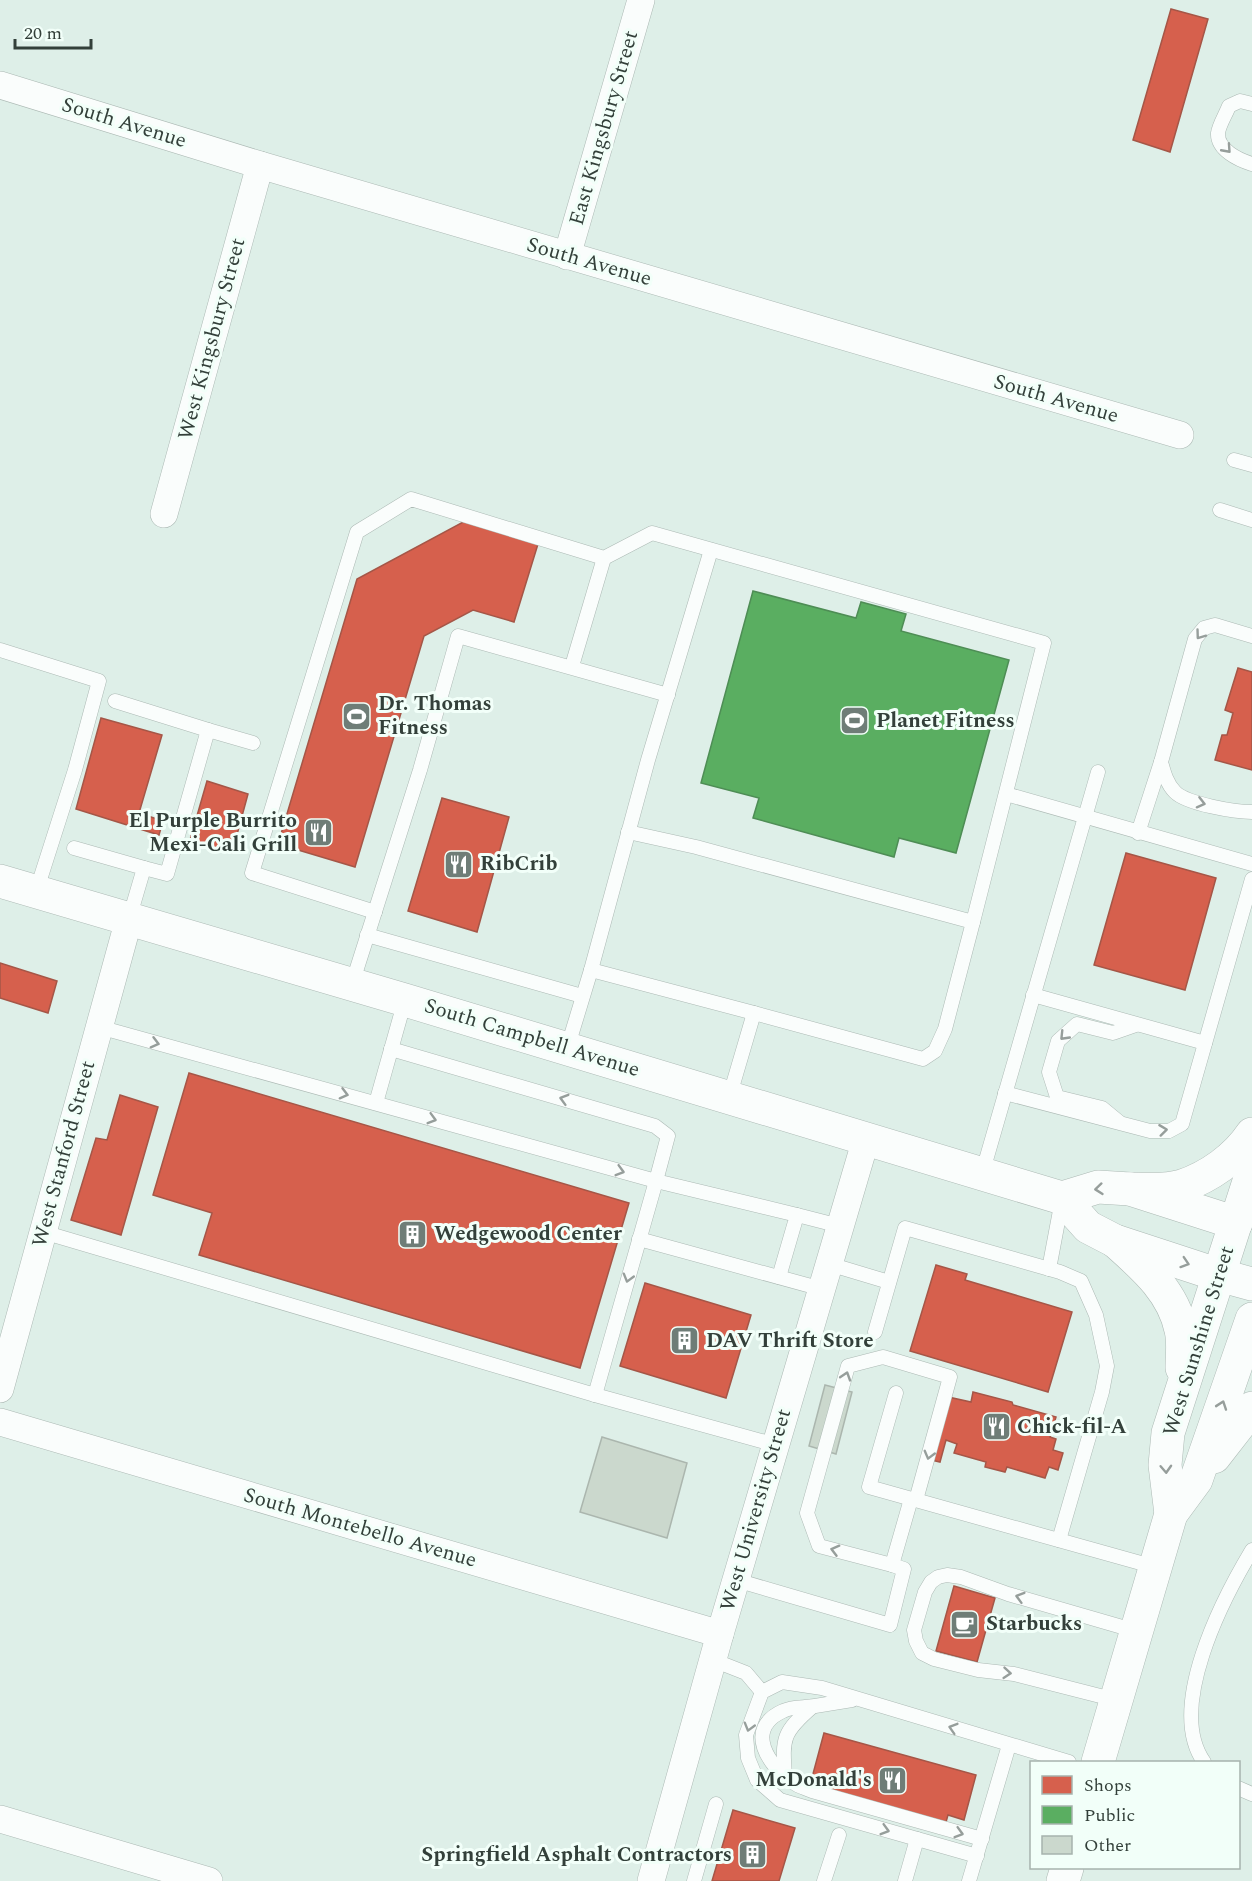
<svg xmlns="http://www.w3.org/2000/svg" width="1252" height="1881" viewBox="0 0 1252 1881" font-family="Spectral,serif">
<rect width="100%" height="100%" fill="#deefe8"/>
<g fill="#d6604d" stroke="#a55647" stroke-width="1.5">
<path d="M1171 9 1208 19 1170 152 1133 140Z"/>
<path d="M465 521 538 544 514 622 473 610 424 636 355 867 278 844 357 579Z"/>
<path d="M1238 668 1252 672V770L1215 760 1222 735H1227L1233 713 1225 710Z"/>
<path d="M101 718 162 735 139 813 163 821 159 835 76 809Z"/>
<path d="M207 781 248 794 232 853 190 840Z"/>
<path d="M442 798 509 817 477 932 408 911Z"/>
<path d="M1126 853 1216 878 1185 990 1094 965Z"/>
<path d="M0 963 57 981 48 1013 0 998Z"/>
<path d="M189 1073 629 1203 580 1368 199 1255 212 1213 153 1195Z"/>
<path d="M120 1095 158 1107 121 1235 71 1220 96 1138 107 1140Z"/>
<path d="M936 1265 967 1274 965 1280 1072 1312 1048 1392 910 1351Z"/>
<path d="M645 1283 751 1315 726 1398 620 1366Z"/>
<path d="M973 1392 1012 1402 1013 1405 1056 1417 1050 1437 1056 1439 1053 1450 1063 1453 1058 1470 1049 1467 1045 1478 1007 1467 1005 1472 985 1467 986 1462 954 1453 957 1444 946 1440 940 1462 931 1460 948 1397 971 1402Z"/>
<path d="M954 1586 995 1598 977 1662 936 1651Z"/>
<path d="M824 1733 976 1775 964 1820 948 1815 946 1822 810 1785Z"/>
<path d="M733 1810 795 1828 779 1881H712Z"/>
</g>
<path fill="#5aae61" stroke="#4e8d55" stroke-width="1.5" d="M753 591 856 618 861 602 906 614 901 631 1009 660 956 853 899 838 894 857 753 818 759 798 701 783Z"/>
<g fill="#cbd8cd" stroke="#abb6ae" stroke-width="1.5">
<path d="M825 1385 852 1392 836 1454 809 1446Z"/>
<path d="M602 1437 687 1463 667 1538 580 1512Z"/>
</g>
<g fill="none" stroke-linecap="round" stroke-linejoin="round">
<defs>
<g id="lane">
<path d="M1252 104 1240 101 1229 106C1226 114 1219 125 1218 133 1217 150 1239 160 1252 164"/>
<path d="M1234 460 1252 465"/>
<path d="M1220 510 1252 520"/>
<path d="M1252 636 1215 625 1204 628 1195 639 1161 762C1164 773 1167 784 1175 792 1187 804 1235 812 1252 812"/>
<path d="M0 650 99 681 75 770 36 892"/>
<path d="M572 666 604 558"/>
<path d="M115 701 208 730 167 874 144 868"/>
<path d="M208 730 253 743"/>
<path d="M1006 794 1252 864"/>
<path d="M628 832 696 847 973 922 945 1029 935 1051 923 1059 754 1013 729 1098"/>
<path d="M1138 833 1161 762"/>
<path d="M74 848 144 868 129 919"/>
<path d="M375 912 252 873 357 532 411 499 604 558 652 533 1044 643 973 922"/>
<path d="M367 935 582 996"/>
<path d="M591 970 754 1013"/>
<path d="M352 984 420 770 458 636 668 695"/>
<path d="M1033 995 1205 1043"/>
<path d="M99 1027 656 1181 668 1136 655 1126 391 1049"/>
<path d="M567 1049 591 970 648 760 711 550"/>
<path d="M1005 1093 1150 1131H1169L1182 1124 1252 879"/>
<path d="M376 1103 405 1000"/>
<path d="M1119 1122 1102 1108 1057 1097 1049 1072 1058 1041 1077 1024 1113 1033 1136 1025"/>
<path d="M982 1174 1098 772"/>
<path d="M797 1215 840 1226"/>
<path d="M43 1232 595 1395 776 1445"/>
<path d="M639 1239 822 1289"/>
<path d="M829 1264 889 1282"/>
<path d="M1049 1269 1062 1200"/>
<path d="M875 1332 905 1228 1060 1272 1081 1281 1096 1315 1107 1366 1102 1392 1059 1540"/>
<path d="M896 1393 869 1487 1155 1567"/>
<path d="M595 1395 656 1181 797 1215 779 1277"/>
<path d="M892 1565 819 1546 807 1513 848 1366 883 1357 950 1377 916 1500"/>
<path d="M736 1580 890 1625 904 1569 892 1565 911 1499"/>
<path d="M713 1660 746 1673 762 1692"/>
<path d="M852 1700C839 1702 827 1704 815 1706 804 1708 793 1706 783 1711 743 1729 769 1767 794 1783 799 1787 806 1788 812 1791L982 1839"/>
<path d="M1116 1700 1014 1674 978 1670 934 1659 922 1653 916 1641 914 1630 925 1592 931 1582 938 1577 947 1575 961 1577 1008 1594 1136 1631"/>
<path d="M1204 1762C1166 1708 1222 1600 1252 1550"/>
<path d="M785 1775C782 1738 783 1732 812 1707"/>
<path d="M1238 1788 1252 1794"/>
<path d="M977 1856 780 1800 757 1780 748 1758 746 1735 762 1692 782 1682 822 1688 1069 1762"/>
<path d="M694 1881 716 1804"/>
<path d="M824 1881 839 1835"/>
<path d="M905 1881 917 1839"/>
<path d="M969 1881 1009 1745"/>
</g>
<g id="street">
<path d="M0 85 260 165 1180 435"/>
<path d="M567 256 641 0"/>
<path d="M164 514 260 165"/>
<path d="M0 1389 129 919"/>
<path d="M0 1422 720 1634"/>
<path d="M0 1819 209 1881"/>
<path d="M651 1881 720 1634 866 1139"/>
</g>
<g id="secondary">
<path d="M0 881 405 1000 1062 1198 1088 1227 1115 1241 1219 1275"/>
<path d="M1062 1198 1098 1187 1130 1189 1236 1223"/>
</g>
<g id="primary">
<path d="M1130 1189C1147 1189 1166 1191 1182 1186 1209 1177 1236 1158 1252 1134"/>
<path d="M1115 1241C1143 1266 1173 1291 1181 1330 1184 1342 1182 1356 1182 1368"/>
<path d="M1219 1275 1252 1284"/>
<path d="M1214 1457 1252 1408"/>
<path d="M1171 1514 1165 1465 1168 1433 1252 1172"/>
<path d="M1098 1762 1171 1514 1196 1480 1252 1319"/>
<path d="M1063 1881 1067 1868"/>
</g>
</defs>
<use href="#lane" stroke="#acb9b4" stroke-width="15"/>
<use href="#street" stroke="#acb9b4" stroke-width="28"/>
<use href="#secondary" stroke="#acb9b4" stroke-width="34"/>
<use href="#primary" stroke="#acb9b4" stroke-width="34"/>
<use href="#lane" stroke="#fafdfc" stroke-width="14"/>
<use href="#street" stroke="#fafdfc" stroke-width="27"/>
<use href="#secondary" stroke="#fafdfc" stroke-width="33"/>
<use href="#primary" stroke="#fafdfc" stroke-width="33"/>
</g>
<defs><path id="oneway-chevron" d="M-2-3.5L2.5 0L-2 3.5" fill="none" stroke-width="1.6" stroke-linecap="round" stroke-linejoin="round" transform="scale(1.5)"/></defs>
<g stroke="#969e9b">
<use href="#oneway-chevron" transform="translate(1227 149) rotate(48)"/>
<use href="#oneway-chevron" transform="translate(1200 635) rotate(126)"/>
<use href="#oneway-chevron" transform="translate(1201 803) rotate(14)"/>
<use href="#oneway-chevron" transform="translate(1064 1036) rotate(134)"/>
<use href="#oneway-chevron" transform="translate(155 1043) rotate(15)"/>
<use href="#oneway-chevron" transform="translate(344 1094) rotate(15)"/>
<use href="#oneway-chevron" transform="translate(564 1099) rotate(-164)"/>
<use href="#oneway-chevron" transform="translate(432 1119) rotate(16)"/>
<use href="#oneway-chevron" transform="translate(1163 1130) rotate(-7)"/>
<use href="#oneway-chevron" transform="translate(620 1171) rotate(16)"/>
<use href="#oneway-chevron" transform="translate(1099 1189) rotate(174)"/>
<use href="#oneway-chevron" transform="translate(1185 1263) rotate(18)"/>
<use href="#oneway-chevron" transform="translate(628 1278) rotate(106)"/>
<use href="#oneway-chevron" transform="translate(846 1376) rotate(-72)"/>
<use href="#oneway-chevron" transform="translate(1222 1405) rotate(-71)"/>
<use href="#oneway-chevron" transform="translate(929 1455) rotate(105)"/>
<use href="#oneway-chevron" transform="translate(1166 1469) rotate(87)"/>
<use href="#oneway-chevron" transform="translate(835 1550) rotate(-165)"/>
<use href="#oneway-chevron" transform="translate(1020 1597) rotate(-164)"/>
<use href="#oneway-chevron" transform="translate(1007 1673) rotate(5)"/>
<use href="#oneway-chevron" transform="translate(749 1727) rotate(106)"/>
<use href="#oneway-chevron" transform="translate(953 1728) rotate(-163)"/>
<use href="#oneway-chevron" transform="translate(885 1830) rotate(16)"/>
<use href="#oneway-chevron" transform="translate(959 1833) rotate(16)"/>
</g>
<defs>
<symbol id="stadium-square" viewBox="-11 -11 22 22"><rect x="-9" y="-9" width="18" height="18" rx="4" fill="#6f7d77" stroke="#f2fff9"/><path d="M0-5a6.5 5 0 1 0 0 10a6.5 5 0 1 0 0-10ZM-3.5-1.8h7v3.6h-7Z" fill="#fff"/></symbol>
<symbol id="restaurant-square" viewBox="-11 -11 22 22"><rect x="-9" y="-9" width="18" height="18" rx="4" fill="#6f7d77" stroke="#f2fff9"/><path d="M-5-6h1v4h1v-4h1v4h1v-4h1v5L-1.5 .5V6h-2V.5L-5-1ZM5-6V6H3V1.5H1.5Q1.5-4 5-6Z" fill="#fff"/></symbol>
<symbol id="building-square" viewBox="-11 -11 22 22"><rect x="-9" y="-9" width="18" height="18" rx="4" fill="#6f7d77" stroke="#f2fff9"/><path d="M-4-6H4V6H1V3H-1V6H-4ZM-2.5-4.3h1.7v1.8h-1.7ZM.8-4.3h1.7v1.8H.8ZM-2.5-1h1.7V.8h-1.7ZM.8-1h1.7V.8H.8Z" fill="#fff"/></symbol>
<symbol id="cafe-square" viewBox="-11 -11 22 22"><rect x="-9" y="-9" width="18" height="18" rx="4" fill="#6f7d77" stroke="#f2fff9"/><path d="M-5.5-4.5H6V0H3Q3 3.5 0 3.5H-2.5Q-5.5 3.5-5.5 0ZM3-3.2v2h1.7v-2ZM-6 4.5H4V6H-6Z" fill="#fff"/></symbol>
</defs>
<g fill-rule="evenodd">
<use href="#stadium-square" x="340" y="700" width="33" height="33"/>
<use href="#stadium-square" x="838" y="704" width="33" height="33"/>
<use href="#restaurant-square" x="302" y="816" width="33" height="33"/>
<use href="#restaurant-square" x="442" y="848" width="33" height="33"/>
<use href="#building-square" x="396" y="1218" width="33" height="33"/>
<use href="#building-square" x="668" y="1324" width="33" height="33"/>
<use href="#restaurant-square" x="980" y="1410" width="33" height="33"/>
<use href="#cafe-square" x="948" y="1608" width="33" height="33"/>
<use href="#restaurant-square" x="876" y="1764" width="33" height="33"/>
<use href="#building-square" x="736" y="1838" width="33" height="33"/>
</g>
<g text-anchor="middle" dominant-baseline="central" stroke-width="6" stroke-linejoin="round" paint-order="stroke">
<g font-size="21" fill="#33403a" stroke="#f2fff9">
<text transform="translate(124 123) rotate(17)">South Avenue</text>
<text transform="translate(604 128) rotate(-74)">East Kingsbury Street</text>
<text transform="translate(589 262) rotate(16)">South Avenue</text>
<text transform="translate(212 339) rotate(-75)">West Kingsbury Street</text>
<text transform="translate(1056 399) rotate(16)">South Avenue</text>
<text transform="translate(532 1038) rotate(17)">South Campbell Avenue</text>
<text transform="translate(64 1154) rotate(-75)">West Stanford Street</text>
<text transform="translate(1199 1341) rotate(-73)">West Sunshine Street</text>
<text transform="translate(756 1510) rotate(-74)">West University Street</text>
<text transform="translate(360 1528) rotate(16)">South Montebello Avenue</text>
</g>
<g font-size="21" font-weight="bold" fill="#33403a" stroke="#f2fff9" text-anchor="start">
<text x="378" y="704">Dr. Thomas<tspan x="378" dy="24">Fitness</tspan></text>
<text x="876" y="721">Planet Fitness</text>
<text x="297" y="821" text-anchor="end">El Purple Burrito<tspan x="297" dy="24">Mexi-Cali Grill</tspan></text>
<text x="480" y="864">RibCrib</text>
<text x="434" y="1234">Wedgewood Center</text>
<text x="706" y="1341">DAV Thrift Store</text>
<text x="1017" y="1427">Chick-fil-A</text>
<text x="986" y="1624">Starbucks</text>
<text x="872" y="1780" text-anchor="end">McDonald's</text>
<text x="732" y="1855" text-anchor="end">Springfield Asphalt Contractors</text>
</g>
</g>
<rect x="1030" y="1761" width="210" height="108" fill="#f2fff9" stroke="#a6b3ad" stroke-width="1.5"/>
<rect x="1042" y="1776" width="30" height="18" fill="#d6604d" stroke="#a6b3ad" stroke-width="1.5"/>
<text x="1084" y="1791" font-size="18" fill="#33403a">Shops</text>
<rect x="1042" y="1806" width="30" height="18" fill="#5aae61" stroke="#a6b3ad" stroke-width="1.5"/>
<text x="1084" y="1821" font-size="18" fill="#33403a">Public</text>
<rect x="1042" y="1836" width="30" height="18" fill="#cbd8cd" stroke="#a6b3ad" stroke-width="1.5"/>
<text x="1084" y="1851" font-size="18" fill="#33403a">Other</text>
<path d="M15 39v9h76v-9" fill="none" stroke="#33403a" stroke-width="3"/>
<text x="24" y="39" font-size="18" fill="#33403a" stroke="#f2fff9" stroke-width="4.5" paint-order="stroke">20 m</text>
</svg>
